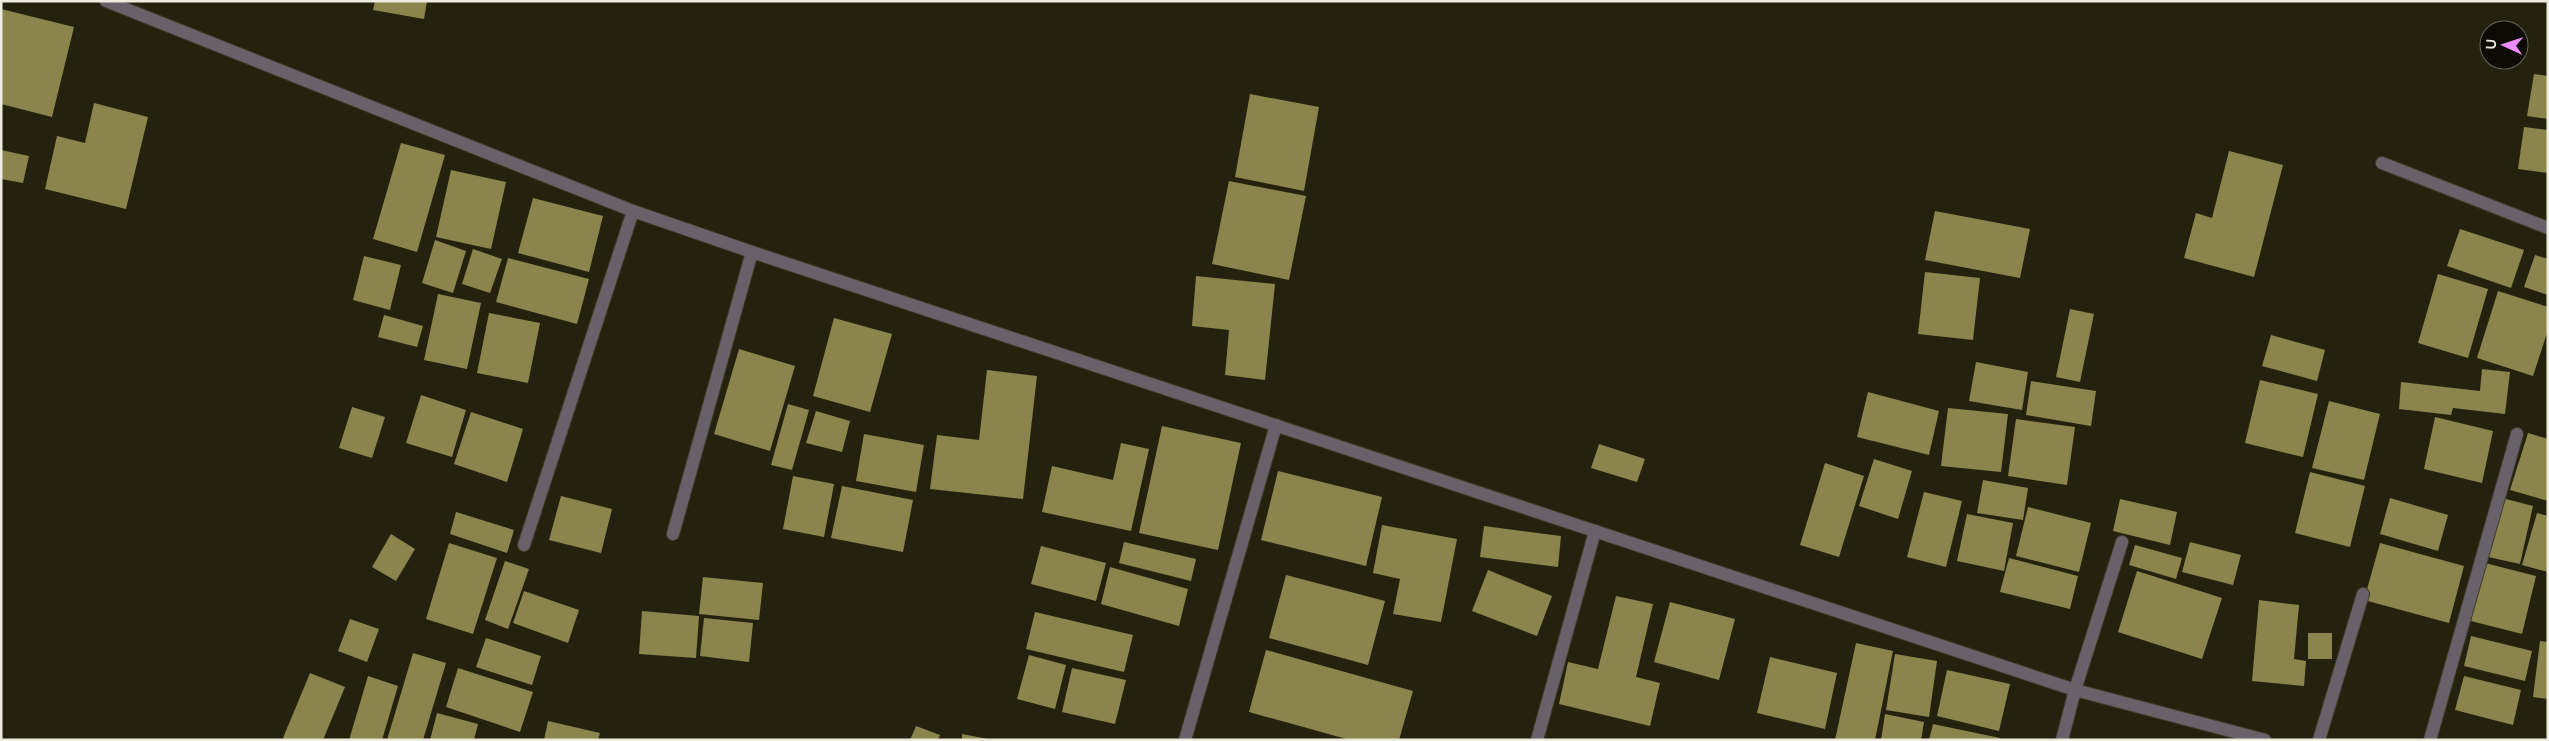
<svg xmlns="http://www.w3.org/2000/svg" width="2549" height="741" viewBox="0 0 2549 741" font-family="Raleway,sans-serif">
<rect width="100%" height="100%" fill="#24220e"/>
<g fill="#8b844d">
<path d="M375 1H427L424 19 373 10Z"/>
<path d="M1 9 74 27 52 117 1 104Z"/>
<path d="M2534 74 2548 76V119L2527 116Z"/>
<path d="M1250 94 1319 107 1304 191 1235 177Z"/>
<path d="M94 103 148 117 126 209 45 189 57 136 85 143Z"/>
<path d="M2524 127 2548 130V173L2518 169Z"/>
<path d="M401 143 445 155 417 252 373 239Z"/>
<path d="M1 150 29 156 23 183 1 179Z"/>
<path d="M2229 151 2283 165 2254 277 2184 258 2196 213 2212 218Z"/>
<path d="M451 170 506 182 491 249 436 237Z"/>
<path d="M1229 181 1306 196 1289 280 1212 264Z"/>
<path d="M533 198 603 216 589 272 518 253Z"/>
<path d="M1935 211 2030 229 2020 278 1925 260Z"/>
<path d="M2460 229 2524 250 2511 288 2447 266Z"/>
<path d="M435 240 466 251 453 293 422 283Z"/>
<path d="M473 249 502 259 490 293 462 284Z"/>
<path d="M2535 255 2548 259V295L2524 287Z"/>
<path d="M364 256 401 265 390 310 353 300Z"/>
<path d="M508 258 589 279 577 324 496 302Z"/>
<path d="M1925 272 1980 278 1973 340 1918 334Z"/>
<path d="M2438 274 2488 289 2468 358 2418 343Z"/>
<path d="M1196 276 1275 284 1265 380 1225 375 1229 330 1192 326Z"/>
<path d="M2498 291 2548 307V330L2533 376 2477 358Z"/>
<path d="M438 294 481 303 467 369 424 360Z"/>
<path d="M2070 309 2094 314 2080 382 2056 377Z"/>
<path d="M489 313 540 323 528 383 477 373Z"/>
<path d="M384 315 423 326 417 347 378 337Z"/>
<path d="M834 318 892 334 870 412 813 396Z"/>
<path d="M2271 335 2325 350 2317 381 2262 366Z"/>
<path d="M739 349 795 366 770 451 714 434Z"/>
<path d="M1976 362 2028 372 2022 410 1969 401Z"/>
<path d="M2482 369 2510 372 2505 414 2453 408 2451 415 2399 409 2401 382 2480 391Z"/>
<path d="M987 370 1037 376 1023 499 930 489 937 435 979 440Z"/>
<path d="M2260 380 2318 394 2303 457 2245 443Z"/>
<path d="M2031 381 2096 391 2091 426 2026 415Z"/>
<path d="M1868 392 1939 411 1929 455 1857 437Z"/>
<path d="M421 395 466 410 452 457 406 443Z"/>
<path d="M2329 401 2380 414 2364 480 2312 468Z"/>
<path d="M788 404 809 410 792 470 771 465Z"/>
<path d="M352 407 385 417 372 458 339 448Z"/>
<path d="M1948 408 2008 414 2001 472 1941 466Z"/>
<path d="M816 411 850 421 842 452 806 443Z"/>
<path d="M471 412 523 429 507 482 454 464Z"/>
<path d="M2435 417 2493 431 2482 483 2424 469Z"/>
<path d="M2016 419 2075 427 2067 485 2008 476Z"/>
<path d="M1162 426 1241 443 1218 550 1139 533Z"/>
<path d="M2528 433 2548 439V501L2510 490Z"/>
<path d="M864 434 924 445 916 492 856 481Z"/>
<path d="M1121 443 1149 449 1131 531 1042 512 1052 466 1113 480Z"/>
<path d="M1599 444 1645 459 1637 482 1591 468Z"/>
<path d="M1874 459 1912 471 1898 519 1859 506Z"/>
<path d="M1825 463 1864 476 1839 557 1800 545Z"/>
<path d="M1278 471 1382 497 1366 566 1261 540Z"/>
<path d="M2310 472 2365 486 2350 547 2295 533Z"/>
<path d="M793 476 834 484 824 537 783 529Z"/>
<path d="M1983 480 2028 488 2023 520 1977 513Z"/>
<path d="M842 486 913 500 903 552 831 538Z"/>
<path d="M1924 492 1962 501 1946 567 1907 557Z"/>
<path d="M561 496 612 509 601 553 549 540Z"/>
<path d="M2390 498 2448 515 2438 551 2380 534Z"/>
<path d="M2502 498 2533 506 2520 564 2488 557Z"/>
<path d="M2120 499 2177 512 2170 545 2113 531Z"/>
<path d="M2028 507 2091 523 2079 572 2016 556Z"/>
<path d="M456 512 514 530 507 553 450 534Z"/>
<path d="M2537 513 2548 516V572L2522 565Z"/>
<path d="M1967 514 2013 523 2004 571 1957 561Z"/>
<path d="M1382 525 1457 539 1441 622 1393 614 1400 579 1373 573Z"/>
<path d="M1484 526 1561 536 1558 567 1480 557Z"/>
<path d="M391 534 415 549 396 581 372 567Z"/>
<path d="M1124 542 1196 559 1191 581 1119 563Z"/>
<path d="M2190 542 2241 555 2233 585 2182 572Z"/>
<path d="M449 543 497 558 473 634 426 619Z"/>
<path d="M2380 543 2464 566 2449 623 2364 600Z"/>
<path d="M2135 545 2182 558 2176 579 2129 565Z"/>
<path d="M1041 546 1106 563 1096 601 1031 584Z"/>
<path d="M2009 558 2078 576 2070 609 2000 592Z"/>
<path d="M505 561 529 569 508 629 485 620Z"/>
<path d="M2485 563 2536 576 2522 634 2471 621Z"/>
<path d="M1110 567 1188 589 1179 626 1101 604Z"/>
<path d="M1488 570 1552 596 1537 636 1472 611Z"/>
<path d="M2137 571 2222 598 2202 659 2118 632Z"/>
<path d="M1286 575 1385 601 1368 665 1269 638Z"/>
<path d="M703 577 763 583 759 620 699 614Z"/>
<path d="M524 591 579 610 568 643 513 623Z"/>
<path d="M1616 596 1653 604 1636 677 1660 683 1650 726 1559 704 1568 662 1598 669Z"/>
<path d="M2259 600 2299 605 2294 659 2306 661 2304 686 2252 681Z"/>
<path d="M1670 602 1735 619 1719 680 1654 662Z"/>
<path d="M642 611 699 616 696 658 639 654Z"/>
<path d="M1035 612 1133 635 1124 672 1026 649Z"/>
<path d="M704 618 753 623 749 662 700 656Z"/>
<path d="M350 619 379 629 367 662 338 651Z"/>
<rect x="2308" y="633" width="24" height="26"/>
<path d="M2471 636 2532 651 2525 681 2464 666Z"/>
<path d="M486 638 541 656 532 685 476 667Z"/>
<path d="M2540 641 2548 642V699L2533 697Z"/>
<path d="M1856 643 1893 651 1875 740H1835Z"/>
<path d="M1266 650 1413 691 1399 740H1350L1249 712Z"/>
<path d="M413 653 446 663 423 740H387Z"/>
<path d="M1895 654 1937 661 1929 717 1886 710Z"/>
<path d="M1029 655 1066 665 1055 709 1017 699Z"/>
<path d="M1770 657 1837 673 1825 729 1757 713Z"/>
<path d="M458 668 533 692 520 732 446 707Z"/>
<path d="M1072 668 1126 680 1115 724 1062 712Z"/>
<path d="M1947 670 2010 684 1999 731 1937 716Z"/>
<path d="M310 673 345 687 323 740H287L283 738Z"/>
<path d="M368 676 398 686 382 740H349Z"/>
<path d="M2464 676 2521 690 2513 725 2455 710Z"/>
<path d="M437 713 478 724 474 740H430Z"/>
<path d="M1885 714 1924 722 1921 740H1881Z"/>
<path d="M548 721 600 733 598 740H544Z"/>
<path d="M1933 724 2000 738V740H1929Z"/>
<path d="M916 726 940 735 938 740H910Z"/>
<path d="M962 734 988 739V740H962Z"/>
</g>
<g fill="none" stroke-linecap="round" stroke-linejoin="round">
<defs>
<g id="minor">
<path d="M106 1 633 211 752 252 2075 690 2265 740"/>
<path d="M2382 163 2548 228"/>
<path d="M673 534 752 252"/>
<path d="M524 545 633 211"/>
<path d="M1185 740 1276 425"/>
<path d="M1537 740 1595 531"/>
<path d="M2062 740 2075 690 2122 542"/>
<path d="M2319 740 2363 594"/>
<path d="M2430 740 2517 434"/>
</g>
</defs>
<use href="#minor" stroke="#403e2b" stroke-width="14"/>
<use href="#minor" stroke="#686169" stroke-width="12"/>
</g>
<rect width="2549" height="741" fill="none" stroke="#ecebde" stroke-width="5"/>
<g transform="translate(2504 45) rotate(273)"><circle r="24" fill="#0c0b04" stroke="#66655b"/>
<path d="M0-4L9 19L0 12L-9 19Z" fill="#ec8cfa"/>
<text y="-8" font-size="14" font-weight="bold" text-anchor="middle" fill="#ecebde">U</text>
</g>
</svg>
